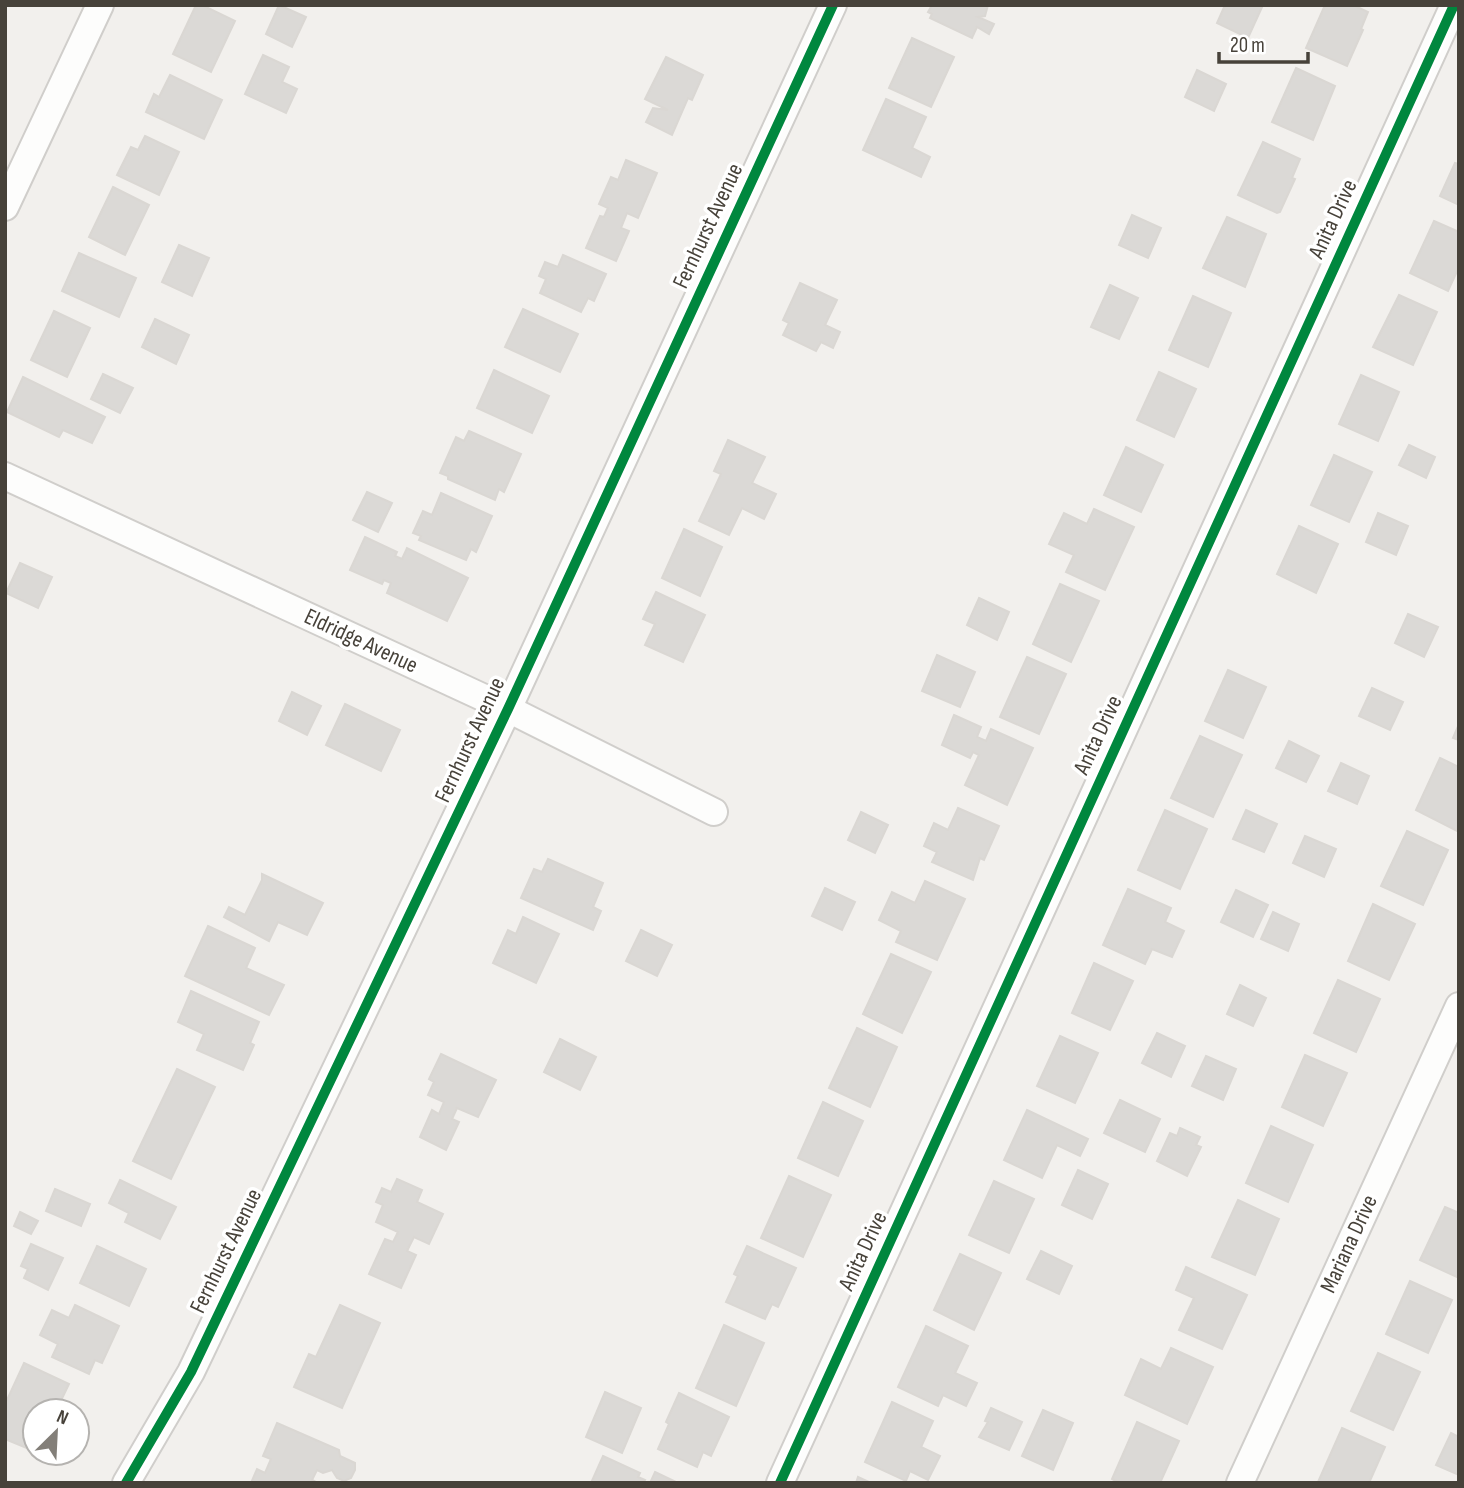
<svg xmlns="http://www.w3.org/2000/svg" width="1464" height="1488" viewBox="0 0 1464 1488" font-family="'Sofia Sans Condensed',sans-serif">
<rect width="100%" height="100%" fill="#f2f0ed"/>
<g fill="#dbd9d6" stroke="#dad7d3" stroke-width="2">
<path d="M196 5H202L235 21 211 72 173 54Z"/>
<path d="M279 5 306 17 292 47 266 34Z"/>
<path d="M932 5H988L985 16 978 17 994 24 989 34 977 27 972 38 930 18 932 14 928 12Z"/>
<path d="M1225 5H1263L1248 38 1217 23Z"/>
<path d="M1325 5H1353L1368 12 1361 29 1363 30 1347 66 1306 48Z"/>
<path d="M912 38 954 57 931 107 889 88Z"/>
<path d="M263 55 289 67 282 82 297 89 286 113 245 94Z"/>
<path d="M666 57 703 75 692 100 688 98 672 135 646 122 653 108 668 110 645 99Z"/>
<path d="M1296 68 1335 86 1313 140 1272 122Z"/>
<path d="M1197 70 1226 84 1214 111 1185 97Z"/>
<path d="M170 75 222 100 204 139 146 112 154 94 159 97Z"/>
<path d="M886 99 926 117 912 148 930 157 921 177 863 150Z"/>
<path d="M145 136 179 152 159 195 117 175 131 147 138 150Z"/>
<path d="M1263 142 1300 159 1292 178 1295 179 1280 212 1277 213 1238 195Z"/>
<path d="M626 160 657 173 638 218 627 213 621 228 629 231 616 261 586 248 600 216 604 217 608 208 599 204 611 177 618 180Z"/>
<path d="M1455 163 1459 164V205L1440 196Z"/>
<path d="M113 187 149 205 125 255 89 237Z"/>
<path d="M1132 215 1161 228 1148 258 1119 245Z"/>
<path d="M1227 217 1266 234 1245 287 1203 268Z"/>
<path d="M1434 221 1459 232V267L1448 291 1410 273Z"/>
<path d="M179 245 209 258 192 296 162 282Z"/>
<path d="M79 253 136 278 119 317 62 291Z"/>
<path d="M563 255 606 274 594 301 588 298 581 312 540 293 546 279 539 276 545 262 558 267Z"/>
<path d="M800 283 837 300 825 325 840 332 833 348 821 342 816 351 783 335 789 323 783 320Z"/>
<path d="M1110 285 1138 298 1119 339 1091 327Z"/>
<path d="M1399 295 1437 312 1413 365 1373 347Z"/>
<path d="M1193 296 1231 313 1208 367 1169 350Z"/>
<path d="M523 309 578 334 560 372 505 347Z"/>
<path d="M54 311 90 328 67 377 31 360Z"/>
<path d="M155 319 189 335 176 364 142 347Z"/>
<path d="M494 370 549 396 532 433 477 408Z"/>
<path d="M1159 372 1196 389 1174 437 1137 420Z"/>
<path d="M103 374 133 388 120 413 91 399Z"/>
<path d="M1361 375 1399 392 1378 441 1339 424Z"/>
<path d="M23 377 105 417 92 443 63 430 59 437 7 412Z"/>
<path d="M469 431 521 454 504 492 499 489 495 500 448 479V476L440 473 456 437 464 441Z"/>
<path d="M728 440 765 457 752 483 776 494 764 519 742 508 729 535 699 521 721 474 714 471Z"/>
<path d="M1409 445 1435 457 1426 478 1399 465Z"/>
<path d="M1126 447 1163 465 1141 512 1104 495Z"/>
<path d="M1334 455 1372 472 1349 522 1311 505Z"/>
<path d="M367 492 392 503 378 532 353 520Z"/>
<path d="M441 493 492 516 476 552 471 549 466 560 419 540 421 536 413 533 423 511 432 515Z"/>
<path d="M1094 509 1134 527 1105 590 1066 572 1074 555 1049 544 1064 513 1087 524Z"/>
<path d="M1378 513 1408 526 1396 555 1366 542Z"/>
<path d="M1299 526 1338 544 1316 593 1277 574Z"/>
<path d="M684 529 722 547 700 596 662 578Z"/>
<path d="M365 537 397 552 395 556 402 559 407 548 468 578 447 621 387 593 391 583 384 580 382 584 350 570Z"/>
<path d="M20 563 52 577 38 608 6 593Z"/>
<path d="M1060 584 1099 601 1071 662 1033 644Z"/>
<path d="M656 592 705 615 683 662 645 645 655 624 643 619Z"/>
<path d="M979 598 1009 612 997 640 967 625Z"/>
<path d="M1408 614 1438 627 1424 657 1395 643Z"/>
<path d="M937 655 975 672 960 707 922 691Z"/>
<path d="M1027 657 1066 674 1039 734 1000 717Z"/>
<path d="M1228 670 1266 687 1243 738 1205 721Z"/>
<path d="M1372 688 1403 702 1390 730 1359 716Z"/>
<path d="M292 692 321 706 307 735 279 721Z"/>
<path d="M345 704 400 730 381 771 326 745Z"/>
<path d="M954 715 981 727 977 737 986 741 991 729 1033 748 1007 805 965 785 979 755 973 752 970 758 942 745Z"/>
<path d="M1459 724V740L1453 738Z"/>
<path d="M1200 736 1242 755 1213 817 1171 798Z"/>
<path d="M1289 741 1319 756 1306 782 1276 768Z"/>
<path d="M1440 758 1459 767 1457 831 1416 810Z"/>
<path d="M1341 763 1369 776 1357 804 1328 791Z"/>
<path d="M958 808 999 826 984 860 980 858 973 880 932 862 937 852 924 846 934 823 948 830Z"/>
<path d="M1165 810 1207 829 1180 889 1138 870Z"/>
<path d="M1246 810 1277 824 1264 852 1233 839Z"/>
<path d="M861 812 888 825 875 853 848 840Z"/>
<path d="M1407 831 1448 850 1423 905 1381 886Z"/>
<path d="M1305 836 1336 849 1324 877 1293 863Z"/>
<path d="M548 859 603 883 593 907 601 911 593 930 521 898 534 869 542 872Z"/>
<path d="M262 874 323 903 307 935 278 922 269 941 224 917 229 907 245 915 262 880Z"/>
<path d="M925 881 965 899 937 960 896 942 901 931 879 920 892 892 915 903Z"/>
<path d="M825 888 855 902 842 930 812 916Z"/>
<path d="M1128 889 1171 908 1165 922 1184 931 1172 957 1152 949 1145 964 1103 945Z"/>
<path d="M1236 890 1268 905 1253 937 1221 922Z"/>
<path d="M1373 904 1415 924 1389 980 1348 961Z"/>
<path d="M1273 912 1299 924 1288 951 1261 939Z"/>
<path d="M523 917 559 934 536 983 493 963 508 930 516 934Z"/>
<path d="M208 926 255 948 246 968 284 985 269 1015 185 976Z"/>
<path d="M641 930 672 945 657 976 626 961Z"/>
<path d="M891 954 931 972 902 1033 863 1014Z"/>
<path d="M1094 963 1133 981 1110 1030 1072 1013Z"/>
<path d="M1338 980 1380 999 1356 1052 1314 1033Z"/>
<path d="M1240 985 1266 998 1253 1026 1227 1014Z"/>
<path d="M191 991 259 1022 250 1043 254 1045 243 1070 197 1050 204 1034 178 1022Z"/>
<path d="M857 1028 897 1047 870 1107 829 1088Z"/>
<path d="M1157 1033 1185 1046 1171 1077 1142 1063Z"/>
<path d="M1060 1036 1098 1053 1075 1103 1037 1086Z"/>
<path d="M560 1039 596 1057 580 1090 544 1072Z"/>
<path d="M441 1054 496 1080 478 1117 457 1108 452 1119 459 1122 446 1150 420 1137 432 1110 439 1114 444 1102 428 1095 434 1082 429 1079Z"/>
<path d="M1305 1055 1347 1073 1323 1126 1282 1107Z"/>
<path d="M1206 1056 1236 1069 1223 1100 1192 1086Z"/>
<path d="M177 1069 215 1087 171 1179 133 1161Z"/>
<path d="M1120 1100 1160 1119 1145 1152 1104 1133Z"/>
<path d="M823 1102 863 1121 838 1176 798 1158Z"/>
<path d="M1027 1110 1088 1139 1080 1156 1057 1145 1042 1178 1004 1160Z"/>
<path d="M1271 1126 1313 1145 1288 1202 1246 1183Z"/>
<path d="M1180 1128 1200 1137 1196 1145 1201 1147 1187 1176 1157 1161 1170 1133 1177 1136Z"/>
<path d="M1078 1170 1108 1184 1092 1219 1062 1205Z"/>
<path d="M789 1176 831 1195 803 1257 761 1238Z"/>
<path d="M397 1179 422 1190 417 1202 443 1214 429 1244 414 1237 407 1251 416 1255 401 1288 369 1274 385 1239 393 1242 398 1232 376 1222 383 1205 376 1202 382 1188 391 1192Z"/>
<path d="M120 1180 176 1207 160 1239 125 1222 129 1213 109 1203Z"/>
<path d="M994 1181 1034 1199 1009 1253 969 1235Z"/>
<path d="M55 1189 90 1204 81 1226 46 1211Z"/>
<path d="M1238 1200 1279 1219 1255 1275 1212 1257Z"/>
<path d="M1445 1207 1459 1213V1278L1420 1260Z"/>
<path d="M20 1212 38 1221 31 1234 14 1226Z"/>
<path d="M31 1244 63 1258 48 1290 24 1278 28 1269 21 1266Z"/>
<path d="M97 1246 146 1269 129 1306 80 1283Z"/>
<path d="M747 1246 796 1268 778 1307 772 1304 765 1319 726 1302 738 1276 734 1274Z"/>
<path d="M1041 1251 1072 1266 1059 1294 1027 1279Z"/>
<path d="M960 1254 1001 1273 974 1330 934 1310Z"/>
<path d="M1186 1267 1247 1295 1222 1349 1179 1330 1194 1298 1176 1290Z"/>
<path d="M1410 1281 1452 1300 1428 1353 1386 1334Z"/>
<path d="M75 1305 119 1326 102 1363 95 1360 89 1374 52 1357 58 1344 40 1335 52 1310 69 1318Z"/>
<path d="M340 1305 380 1323 342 1408 294 1387 309 1354 316 1357Z"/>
<path d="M724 1325 764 1343 736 1406 696 1388Z"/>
<path d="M926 1326 968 1346 955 1373 977 1383 966 1406 943 1395 938 1406 898 1387Z"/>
<path d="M1171 1348 1213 1367 1187 1424 1125 1395 1141 1359 1161 1369Z"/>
<path d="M1378 1353 1420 1372 1393 1430 1351 1411Z"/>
<path d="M24 1363 69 1384 56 1411H35V1436L29 1449 5 1439V1399L7 1400Z"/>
<path d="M605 1392 641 1408 622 1453 586 1437Z"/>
<path d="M679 1393 729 1417 711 1456 703 1452 697 1467 658 1449 669 1424 666 1422Z"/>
<path d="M892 1402 933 1421 921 1447 940 1456 928 1480 910 1471 906 1481 865 1462Z"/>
<path d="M991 1408 1022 1422 1009 1450 979 1437 988 1422 985 1421Z"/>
<path d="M1043 1410 1073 1423 1053 1470 1022 1456Z"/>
<path d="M1137 1422 1179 1441 1160 1483H1120L1112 1479Z"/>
<path d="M277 1423 339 1450 340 1456 355 1463V1470L351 1478 344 1481 337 1478 332 1470 323 1473 317 1470 312 1480 318 1483H251L257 1469 265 1473 271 1459 263 1456Z"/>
<path d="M1342 1428 1385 1447 1369 1483 1318 1482Z"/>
<path d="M1451 1433 1459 1437V1475L1436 1465Z"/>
<path d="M603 1456 640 1473 638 1477 645 1480 643 1483H591Z"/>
<path d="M655 1472 678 1483H650Z"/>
<path d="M858 1477 871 1483H856Z"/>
</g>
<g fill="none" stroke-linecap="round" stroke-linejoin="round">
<defs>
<g id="minor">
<path d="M5 207 100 5"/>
<path d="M5 476 508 709 714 812"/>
<path d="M126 1483 191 1372 508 709 833 5"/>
<path d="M780 1483 1454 5"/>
<path d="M1240 1483 1459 1006"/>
</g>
</defs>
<use href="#minor" stroke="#d0cecb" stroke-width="30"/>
<use href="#minor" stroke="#fdfdfc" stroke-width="26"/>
<defs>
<g id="cycleway">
<path d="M126 1483 191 1372 508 709 833 5"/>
<path d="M780 1483 1454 5"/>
</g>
</defs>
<use href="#cycleway" stroke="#fff" stroke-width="15"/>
<use href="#cycleway" stroke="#00873e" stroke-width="10"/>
</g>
<g text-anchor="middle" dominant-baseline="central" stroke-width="7" stroke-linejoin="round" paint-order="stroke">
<g font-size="23" fill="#47423a" stroke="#fff">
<text transform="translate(1333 219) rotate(-65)">Anita Drive</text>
<text transform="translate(708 226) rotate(-65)">Fernhurst Avenue</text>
<text transform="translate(361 641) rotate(25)">Eldridge Avenue</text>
<text transform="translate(1098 735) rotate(-65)">Anita Drive</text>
<text transform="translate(470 740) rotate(-65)">Fernhurst Avenue</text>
<text transform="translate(1349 1244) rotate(-65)">Mariana Drive</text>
<text transform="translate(226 1251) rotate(-64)">Fernhurst Avenue</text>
<text transform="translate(863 1251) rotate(-65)">Anita Drive</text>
</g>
</g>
<rect width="1464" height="1488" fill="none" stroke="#47423a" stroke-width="14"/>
<g transform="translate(56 1432) rotate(24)"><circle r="33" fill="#ffffff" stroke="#b5b3b0" stroke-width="2"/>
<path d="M0-5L12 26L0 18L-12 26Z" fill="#837f79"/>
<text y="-10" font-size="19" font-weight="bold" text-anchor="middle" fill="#47423a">N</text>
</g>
<path d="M1219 52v10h89v-10" fill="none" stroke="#47423a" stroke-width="3.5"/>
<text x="1230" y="52" font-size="21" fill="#47423a" stroke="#ffffff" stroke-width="5" paint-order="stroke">20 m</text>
</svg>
